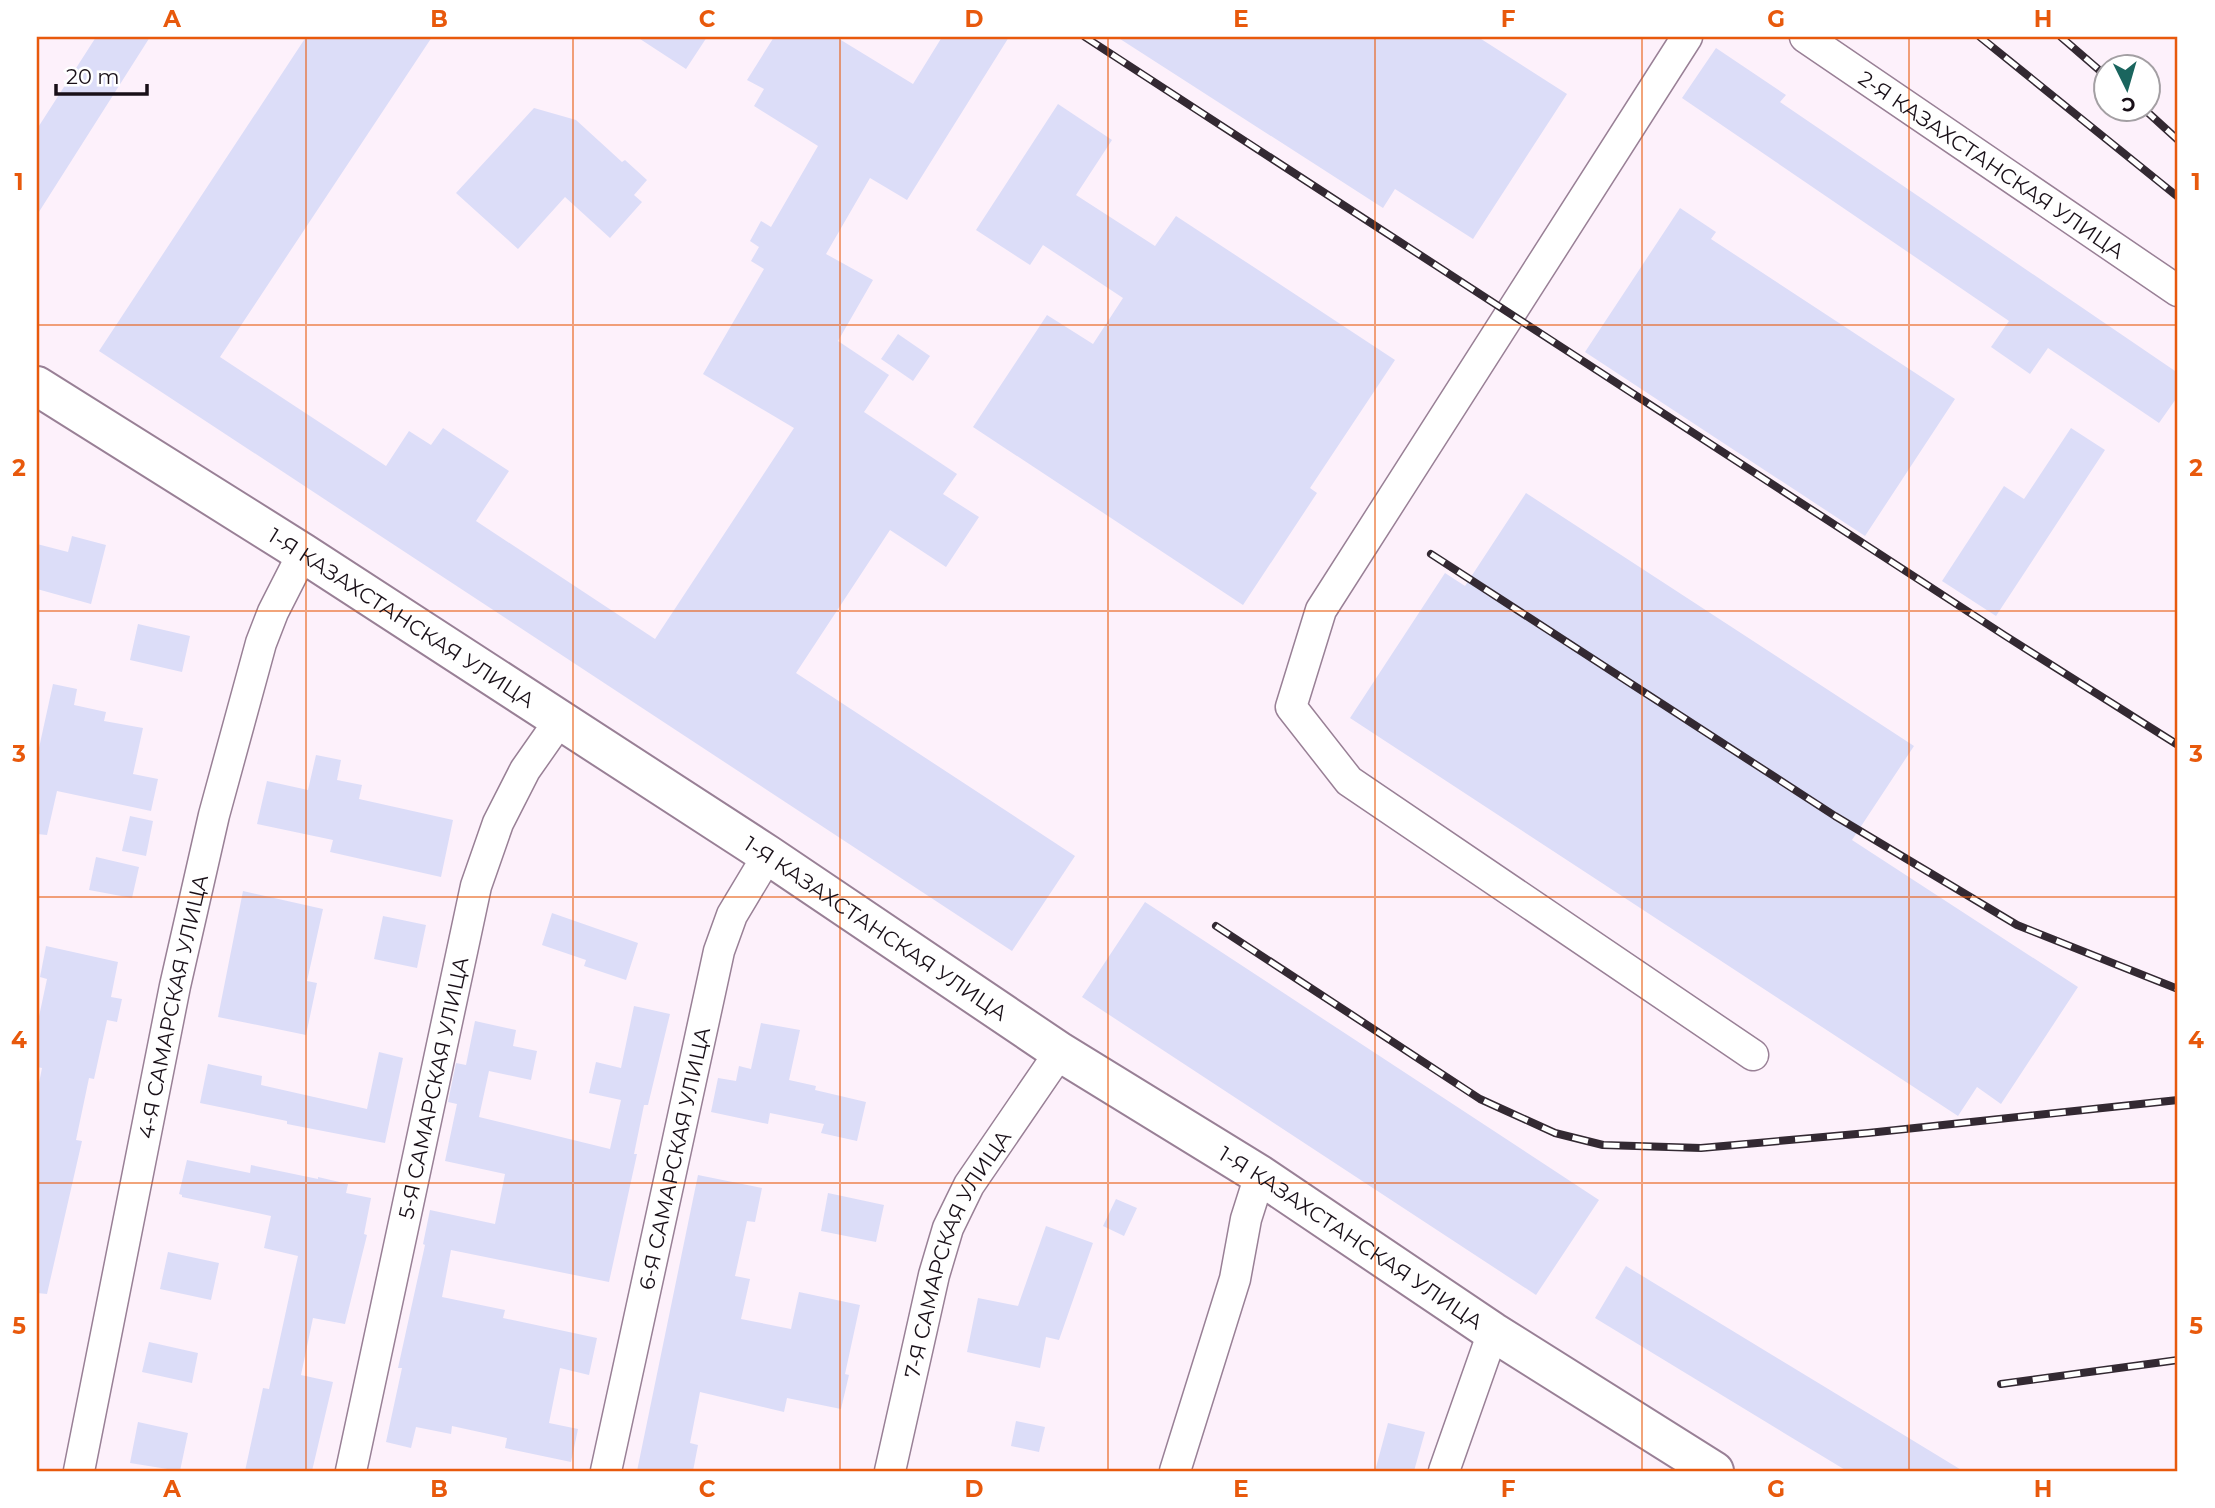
<svg xmlns="http://www.w3.org/2000/svg" width="2215" height="1508" font-family="Montserrat,sans-serif">
	<style>
		.building { fill: #dcddf8 }
		.lines { fill: none; stroke-linecap: round; stroke-linejoin: round }
		.street-casing { stroke: #998096; stroke-width: 33 }
		.secondary-casing { stroke: #998096; stroke-width: 42 }
		.street { stroke: #fff; stroke-width: 30 }
		.secondary { stroke: #fff; stroke-width: 38 }
		.rail-casing { stroke: #332932; stroke-width: 8 }
		.rail { stroke: #fff; stroke-width: 5; stroke-dasharray: 16; stroke-linecap: butt }
		.grid { fill: none; stroke: #e8590c; stroke-width: 2; stroke-opacity: 0.55 }
		.labels { text-anchor: middle; dominant-baseline: central; stroke-width: 5; stroke-linejoin: round; paint-order: stroke }
		.street-label { font-size: 21px; fill: #191018; stroke: #fff }
		.neatline { fill: none; stroke: #e8590c; stroke-width: 2.5 }
		.grid-label { font-size: 23px; text-anchor: middle; font-weight: bold; fill: #e8590c }
	</style>
	<rect width="100%" height="100%" fill="#fdf1fb"/>
	<path class="building" d="M 96,37 L 150,37 L 37,215 L 37,129 Z
		M 306,37 L 432,37 L 220,357 L 386,466 L 409,431 L 431,445 L 443,428 L 509,471 L 476,521 L 655,639 L 794,428 L 703,374 L 764,269 L 751,261 L 759,247 L 750,241 L 761,221 L 771,227 L 818,146 L 754,106 L 764,89 L 747,80 L 774,37 L 836,37 L 913,84 L 942,37 L 1009,37 L 907,200 L 870,178 L 826,254 L 873,280 L 838,341 L 889,375 L 864,412 L 957,474 L 943,494 L 979,517 L 946,567 L 890,530 L 796,673 L 1075,856 L 1012,951 L 99,351 Z
		M 637,37 L 707,37 L 686,69 Z
		M 1117,37 L 1478,37 L 1567,94 L 1473,239 L 1395,189 L 1383,208 Z
		M 1716,48 L 1786,95 L 1780,102 L 2178,373 L 2178,396 L 2159,423 L 2048,348 L 2030,374 L 1991,347 L 2009,321 L 1682,98 Z
		M 1058,104 L 1112,140 L 1076,195 L 1155,246 L 1176,216 L 1395,360 L 1310,488 L 1317,493 L 1243,605 L 973,427 L 1047,315 L 1093,344 L 1123,298 L 1043,245 L 1030,265 L 976,230 Z
		M 534,108 L 576,120 L 622,162 L 625,160 L 647,180 L 634,195 L 642,202 L 610,238 L 565,197 L 518,249 L 456,193 Z
		M 1680,208 L 1716,232 L 1711,239 L 1955,399 L 1865,536 L 1585,352 Z
		M 898,334 L 930,356 L 913,381 L 881,359 Z
		M 2071,428 L 2105,450 L 1996,616 L 1942,581 L 2004,486 L 2024,499 Z
		M 1526,493 L 1914,746 L 1852,840 L 2078,987 L 2001,1104 L 1977,1087 L 1958,1116 L 1350,718 L 1445,573 L 1465,586 Z
		M 72,536 L 106,545 L 91,604 L 37,589 L 37,544 L 68,552 Z
		M 138,624 L 190,636 L 182,672 L 130,660 Z
		M 53,684 L 77,689 L 74,705 L 106,712 L 104,721 L 143,728 L 133,774 L 158,779 L 151,811 L 57,791 L 47,835 L 37,834 L 37,757 Z
		M 316,755 L 341,760 L 337,780 L 362,785 L 359,799 L 453,820 L 441,877 L 330,852 L 333,840 L 257,824 L 267,781 L 308,790 Z
		M 130,816 L 153,821 L 146,856 L 122,851 Z
		M 96,857 L 139,867 L 132,898 L 89,890 Z
		M 243,891 L 323,909 L 307,981 L 317,983 L 306,1035 L 218,1017 Z
		M 1145,902 L 1599,1200 L 1536,1295 L 1082,997 Z
		M 552,913 L 638,943 L 626,980 L 584,966 L 586,960 L 542,945 Z
		M 383,916 L 426,925 L 417,968 L 374,959 Z
		M 46,946 L 118,962 L 111,997 L 122,999 L 117,1022 L 107,1020 L 94,1079 L 89,1078 L 76,1140 L 82,1141 L 47,1294 L 37,1293 L 37,1093 L 42,1068 L 37,1067 L 37,1026 L 47,979 L 40,977 Z
		M 634,1006 L 670,1014 L 648,1105 L 644,1105 L 634,1154 L 637,1154 L 609,1282 L 451,1250 L 442,1297 L 505,1310 L 503,1318 L 597,1338 L 589,1375 L 560,1368 L 549,1423 L 578,1429 L 571,1462 L 505,1448 L 507,1438 L 452,1426 L 451,1434 L 416,1427 L 411,1448 L 386,1442 L 402,1368 L 398,1368 L 425,1245 L 423,1244 L 430,1210 L 495,1224 L 505,1174 L 445,1161 L 457,1104 L 448,1102 L 456,1063 L 466,1065 L 475,1021 L 516,1030 L 513,1046 L 537,1051 L 531,1080 L 489,1071 L 479,1117 L 610,1149 L 621,1100 L 589,1093 L 596,1062 L 621,1068 Z
		M 761,1023 L 800,1030 L 789,1080 L 816,1086 L 815,1090 L 866,1102 L 857,1141 L 821,1133 L 824,1124 L 770,1113 L 768,1124 L 711,1112 L 718,1078 L 736,1081 L 739,1066 L 751,1069 Z
		M 379,1052 L 403,1058 L 385,1143 L 287,1124 L 287,1121 L 200,1103 L 208,1064 L 262,1076 L 261,1085 L 367,1109 Z
		M 187,1160 L 250,1173 L 251,1165 L 318,1179 L 318,1177 L 348,1184 L 346,1193 L 371,1198 L 364,1234 L 367,1235 L 345,1324 L 313,1318 L 301,1375 L 333,1382 L 312,1471 L 245,1471 L 263,1388 L 269,1389 L 298,1256 L 264,1248 L 271,1216 L 182,1197 L 182,1195 L 179,1194 Z
		M 698,1175 L 762,1188 L 755,1222 L 747,1221 L 735,1276 L 750,1279 L 741,1319 L 791,1329 L 799,1292 L 860,1305 L 845,1374 L 849,1375 L 841,1409 L 787,1398 L 784,1412 L 700,1392 L 690,1443 L 698,1445 L 693,1471 L 637,1471 Z
		M 828,1193 L 884,1205 L 876,1242 L 821,1231 Z
		M 1116,1199 L 1137,1208 L 1124,1236 L 1103,1226 Z
		M 1046,1226 L 1093,1243 L 1059,1340 L 1046,1337 L 1040,1368 L 967,1352 L 978,1298 L 1018,1306 Z
		M 168,1252 L 219,1263 L 211,1300 L 160,1289 Z
		M 1626,1266 L 1825,1387 L 1963,1471 L 1847,1471 L 1784,1433 L 1595,1318 Z
		M 149,1342 L 198,1353 L 192,1383 L 142,1372 Z
		M 1016,1421 L 1045,1427 L 1039,1452 L 1011,1446 Z
		M 138,1422 L 188,1433 L 180,1471 L 130,1463 Z
		M 1388,1423 L 1425,1432 L 1414,1471 L 1375,1471 Z"/>
	<g class="lines">
		<g class="street-casing">
			<g id="street">
				<path d="M 1687,37 L 1321,610 L 1291,707 L 1349,781 L 1753,1055"/>
				<path id="s1" d="M 1805,37 L 2178,291"/>
				<path id="s2" d="M 79,1471 L 175,986 L 214,815 L 261,643 L 273,612 L 303,553"/>
				<path id="s3" d="M 351,1471 L 476,886 L 498,823 L 525,770 L 560,720"/>
				<path id="s4" d="M 606,1471 L 719,951 L 732,915 L 768,855"/>
				<path id="s5" d="M 890,1471 L 934,1275 L 948,1228 L 969,1185 L 1060,1052"/>
				<path d="M 1175,1471 L 1235,1279 L 1246,1219 L 1260,1175"/>
				<path d="M 1444,1471 L 1493,1332"/>
			</g>
		</g>
		<g class="secondary-casing">
			<g id="secondary">
				<path id="s6" d="M 37,386 L 303,553 L 768,855 L 1060,1052 L 1260,1175 L 1493,1332 L 1714,1471"/>
			</g>
		</g>
		<use href="#street" class="street"/>
		<use href="#secondary" class="secondary"/>
		<g class="rail-casing">
			<path id="rail" d="M 1085,37 L 2004,635 L 2178,745
				M 1980,37 L 2178,197
				M 2061,37 L 2106,76
				M 2143,108 L 2178,140
				M 1431,554 L 1835,816 L 2017,925 L 2178,989
				M 1216,926 L 1480,1099 L 1555,1133 L 1603,1145 L 1701,1148 L 1868,1133 L 2178,1100
				M 2001,1384 L 2178,1360"/>
		</g>
		<use href="#rail" class="rail"/>
	</g>
	<path class="grid" d="M 306,37 L 306,1471M 573,37 L 573,1471M 840,37 L 840,1471M 1108,37 L 1108,1471M 1375,37 L 1375,1471M 1642,37 L 1642,1471M 1909,37 L 1909,1471M 37,325 L 2178,325M 37,611 L 2178,611M 37,897 L 2178,897M 37,1183 L 2178,1183"/>
	<g class="labels">
		<g class="street-label">
			<text stroke="none"><textPath href="#s1" startOffset="226">2-Я КАЗАХСТАНСКАЯ УЛИЦА</textPath></text>
			<text stroke="none"><textPath href="#s6" startOffset="432">1-Я КАЗАХСТАНСКАЯ УЛИЦА</textPath></text>
			<text stroke="none"><textPath href="#s6" startOffset="999">1-Я КАЗАХСТАНСКАЯ УЛИЦА</textPath></text>
			<text stroke="none"><textPath href="#s2" startOffset="474">4-Я САМАРСКАЯ УЛИЦА</textPath></text>
			<text stroke="none"><textPath href="#s3" startOffset="392">5-Я САМАРСКАЯ УЛИЦА</textPath></text>
			<text stroke="none"><textPath href="#s4" startOffset="320">6-Я САМАРСКАЯ УЛИЦА</textPath></text>
			<text stroke="none"><textPath href="#s6" startOffset="1566">1-Я КАЗАХСТАНСКАЯ УЛИЦА</textPath></text>
			<text stroke="none"><textPath href="#s5" startOffset="229">7-Я САМАРСКАЯ УЛИЦА</textPath></text>
		</g>
	</g>
	<rect width="2215" height="1508" fill="none" stroke="#ffffff" stroke-width="77"/>
	<g transform="translate(2127 88) rotate(175)"><circle r="33" fill="#ffffff" stroke="#a39fa3" stroke-width="2"/>
	<path d="M0-5L12 26L0 18L-12 26Z" fill="#1a655e"/>
	<text y="-10" font-size="19" font-weight="bold" text-anchor="middle" fill="#191018">С</text>
	</g>
	<path d="M56 84v10h91v-10" fill="none" stroke="#191018" stroke-width="3.5"/>
	<text x="66" y="84" font-size="21" fill="#191018" stroke="#ffffff" stroke-width="5" paint-order="stroke">20 m</text>
	<rect x="38" y="38" width="2138" height="1432" class="neatline"/>
	<g class="grid-label">
		<text x="172" y="27">A</text>
		<text x="439" y="27">B</text>
		<text x="707" y="27">C</text>
		<text x="974" y="27">D</text>
		<text x="1241" y="27">E</text>
		<text x="1508" y="27">F</text>
		<text x="1776" y="27">G</text>
		<text x="2043" y="27">H</text>
		<text x="19" y="190">1</text>
		<text x="2196" y="190">1</text>
		<text x="19" y="476">2</text>
		<text x="2196" y="476">2</text>
		<text x="19" y="762">3</text>
		<text x="2196" y="762">3</text>
		<text x="19" y="1048">4</text>
		<text x="2196" y="1048">4</text>
		<text x="19" y="1334">5</text>
		<text x="2196" y="1334">5</text>
		<text x="172" y="1497">A</text>
		<text x="439" y="1497">B</text>
		<text x="707" y="1497">C</text>
		<text x="974" y="1497">D</text>
		<text x="1241" y="1497">E</text>
		<text x="1508" y="1497">F</text>
		<text x="1776" y="1497">G</text>
		<text x="2043" y="1497">H</text>
	</g>
</svg>
